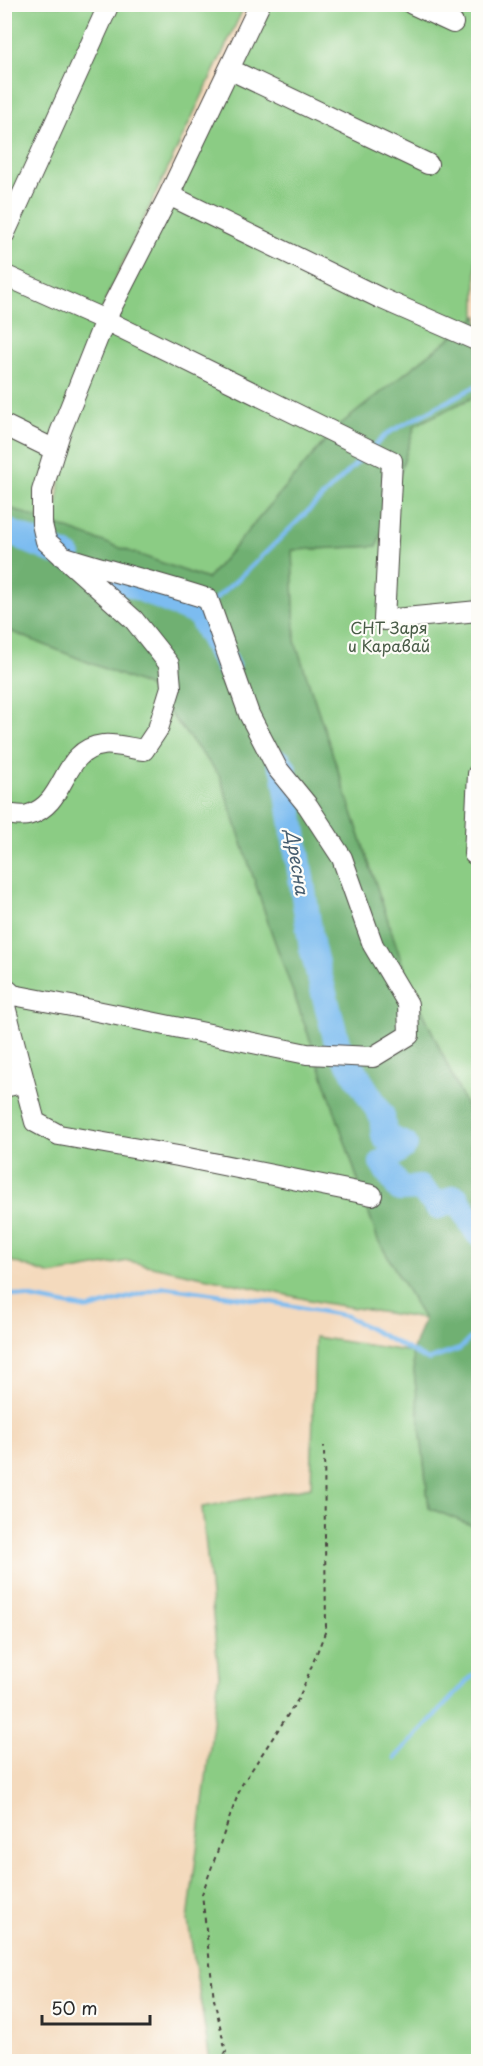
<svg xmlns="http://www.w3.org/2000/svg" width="483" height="2066" font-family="'Playpen Sans',sans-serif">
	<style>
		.green { fill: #8bcc84; stroke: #5b7c58; stroke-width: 1.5 }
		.forest { fill: #70b072; stroke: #4e6e4e; stroke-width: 1.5 }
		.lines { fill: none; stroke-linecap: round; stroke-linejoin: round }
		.stream { stroke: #7bbcf0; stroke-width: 4.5 }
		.river { stroke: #7bbcf0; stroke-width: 26 }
		.minor-casing { stroke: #494541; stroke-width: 22 }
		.path { stroke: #494541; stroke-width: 2; stroke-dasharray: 4.5 4.5; stroke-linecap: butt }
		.minor { stroke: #fff; stroke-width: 20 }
		.labels { text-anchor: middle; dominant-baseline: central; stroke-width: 4.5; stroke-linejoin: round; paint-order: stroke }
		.park-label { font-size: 16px; fill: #485b46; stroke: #fdfcf7 }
		.water-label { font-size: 18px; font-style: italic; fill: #475e70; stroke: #fdfcf7 }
	</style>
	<rect width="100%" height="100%" fill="#fdfcf7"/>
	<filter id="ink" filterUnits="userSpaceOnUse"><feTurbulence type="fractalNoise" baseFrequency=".0167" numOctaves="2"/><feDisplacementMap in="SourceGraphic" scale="12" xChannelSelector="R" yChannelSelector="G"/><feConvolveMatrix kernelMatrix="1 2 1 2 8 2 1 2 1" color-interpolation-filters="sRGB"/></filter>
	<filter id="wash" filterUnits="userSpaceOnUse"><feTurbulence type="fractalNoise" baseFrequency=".008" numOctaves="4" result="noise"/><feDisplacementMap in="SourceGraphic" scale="24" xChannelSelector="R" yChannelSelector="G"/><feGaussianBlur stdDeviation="1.35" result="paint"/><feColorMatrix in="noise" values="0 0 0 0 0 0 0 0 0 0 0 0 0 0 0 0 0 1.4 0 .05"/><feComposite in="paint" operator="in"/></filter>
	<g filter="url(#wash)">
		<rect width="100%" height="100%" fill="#f4dabd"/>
		<path class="green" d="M 4,5 L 245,5 L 106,299 L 38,519 L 5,506 Z
			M 265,5 L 475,5 L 476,317 L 336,428 L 207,579 L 55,526 L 66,431 L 106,332 Z
			M 478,395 L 478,1132 L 406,975 L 295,641 L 292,550 L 377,546 L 415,425 Z
			M 5,629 L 148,686 L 220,776 L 270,928 L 321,1070 L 378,1240 L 424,1319 L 324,1303 L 128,1261 L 51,1275 L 5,1259 Z
			M 315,1337 L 412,1352 L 429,1508 L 478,1528 L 478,2061 L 210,2061 L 188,1921 L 219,1675 L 202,1507 L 311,1487 Z"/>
		<path class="forest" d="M 478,316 L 478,395 L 415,425 L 377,546 L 292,550 L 295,641 L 406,975 L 478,1132 L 478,1528 L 429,1508 L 412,1352 L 424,1319 L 378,1240 L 321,1070 L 270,928 L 220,776 L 148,686 L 5,629 L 4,506 L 207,579 L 336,428 Z"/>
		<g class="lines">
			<path class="stream" d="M 375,445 L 388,433 L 478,385
				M 213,601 L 247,571 L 367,453
				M 4,1293 L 89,1309 L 165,1287 L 266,1301 L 346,1316 L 428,1360 L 460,1349 L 478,1330
				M 395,1758 L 478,1670"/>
			<path class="river" d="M 4,530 L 68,557
				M 112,576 L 199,614 L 227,665
				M 280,763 L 284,769 L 312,948 L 338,1046 L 382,1116 L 384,1136 L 405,1145 L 382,1163 L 400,1189 L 420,1188 L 438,1206 L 456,1198 L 478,1233"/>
		</g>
	</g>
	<g filter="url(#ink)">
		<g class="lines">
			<g class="minor-casing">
				<path id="minor" d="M 412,4 L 453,23
					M 229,69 L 428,164
					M 169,195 L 380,298 L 478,341
					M 4,235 L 109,4
					M 4,275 L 105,320 L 392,461 L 384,620 L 478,611
					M 4,425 L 55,450
					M 4,814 C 11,814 21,817 28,815 C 68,804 60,750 103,745 C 113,743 133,749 144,750 L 158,729 L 171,687 L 169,664 L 134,620 L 46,541 L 42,524 L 42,491 L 60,433 L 105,320 L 169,195 L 260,4
					M 474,854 L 478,774
					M 4,987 L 13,995 L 87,1009 L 307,1054 L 373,1057 L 409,1035 L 408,1004 L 373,945 L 342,858 L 308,806 L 277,768 L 249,714 L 208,599 C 160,583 111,572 62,556
					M 4,1002 L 21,1069 L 13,1085 L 4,1087
					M 21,1069 L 35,1122 L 59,1135 L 178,1156 L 372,1195"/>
			</g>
			<path class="path" d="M 219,2062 L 226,2052 L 214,1999 L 202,1894 L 241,1786 L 299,1698 L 326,1630 L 324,1446"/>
			<use href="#minor" class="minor"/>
		</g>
	</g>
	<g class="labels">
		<g class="park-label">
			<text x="389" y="627">СНТ Заря<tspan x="389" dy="18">и Каравай</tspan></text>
		</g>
		<g class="water-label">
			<text transform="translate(298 862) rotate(81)">Дресна</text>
		</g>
	</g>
	<rect width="483" height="2066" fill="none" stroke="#fdfcf7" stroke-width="24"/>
	<path d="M42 2015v9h108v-9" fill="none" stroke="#2b2b2b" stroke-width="3"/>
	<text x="51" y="2015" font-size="18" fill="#2b2b2b" stroke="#fdfcf7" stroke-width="4.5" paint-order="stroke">50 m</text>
</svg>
